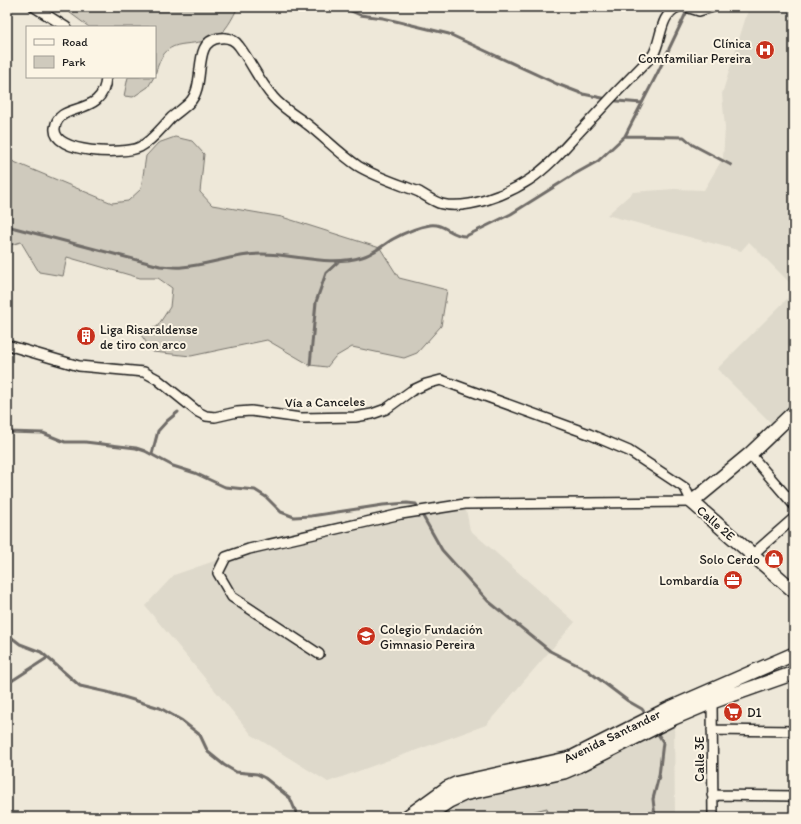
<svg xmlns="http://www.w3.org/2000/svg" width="801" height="824" font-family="Itim,sans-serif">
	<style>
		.built { fill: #ded9cb }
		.green { fill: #cfcabd; stroke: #76736c }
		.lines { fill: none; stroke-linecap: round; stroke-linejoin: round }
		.stream { stroke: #6f6c67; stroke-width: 3 }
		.street-casing { stroke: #1c1c1c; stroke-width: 12 }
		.secondary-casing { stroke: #1c1c1c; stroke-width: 16 }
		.street { stroke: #fcf5e5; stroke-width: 9 }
		.secondary { stroke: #fcf5e5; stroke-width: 13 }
		.labels { text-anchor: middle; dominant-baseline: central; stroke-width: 4; stroke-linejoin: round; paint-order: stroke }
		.poi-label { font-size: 13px; fill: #1c1c1c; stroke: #fcf5e5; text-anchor: end }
		.street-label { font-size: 13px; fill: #1c1c1c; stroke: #fcf5e5 }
	</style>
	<rect width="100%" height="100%" fill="#eee8d9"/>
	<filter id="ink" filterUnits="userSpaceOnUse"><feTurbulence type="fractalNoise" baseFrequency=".025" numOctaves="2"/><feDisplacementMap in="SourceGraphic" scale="8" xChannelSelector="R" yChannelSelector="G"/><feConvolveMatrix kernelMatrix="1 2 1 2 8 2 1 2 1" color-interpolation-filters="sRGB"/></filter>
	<g filter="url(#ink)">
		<path class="built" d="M 749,7 L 794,7 L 794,287 L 749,242 L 741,251 L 607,215 L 633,192 L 674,189 L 704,190 L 723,158 L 725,128 L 722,94 Z
			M 794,292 L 794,413 L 777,429 L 717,369 Z
			M 465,504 L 470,530 L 575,622 L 486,725 L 328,782 L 252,735 L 145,606 L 174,575 L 226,557 Z
			M 674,718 L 675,817 L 425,817 L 449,801 Z"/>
		<path class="green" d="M 62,7 L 238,7 C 233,17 225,34 214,38 C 184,50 166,33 155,75 L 155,27 L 89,27 Z
			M 128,77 L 154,77 L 148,87 L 133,97 L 124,96 Z
			M 175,137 L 192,141 L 204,154 L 200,192 L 212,205 L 282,217 L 380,248 L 399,278 L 447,290 L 441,326 L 417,353 L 404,358 L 352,347 L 335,357 L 327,367 L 310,365 L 267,340 L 191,356 L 153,352 L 139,332 L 157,327 L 170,307 L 172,288 L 158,278 L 140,278 L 67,257 L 63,276 L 39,272 L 21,242 L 7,246 L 7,159 L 112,203 L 128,201 L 141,189 L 146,156 L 158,143 Z
			M 547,808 L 549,817 L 511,817 Z"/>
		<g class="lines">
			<path class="stream" d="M 342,7 L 360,15 L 383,18 L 449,34 L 557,84 L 583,94 L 617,101 L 642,103
				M 625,136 L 684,137 L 693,145 L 731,165
				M 7,226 L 160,266 C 167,266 175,268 182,267 C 209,265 234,254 262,254 C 296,254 328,267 362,257 C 373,254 383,245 393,239 C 404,233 418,227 430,225 C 445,223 452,237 466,236 L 511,214 L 573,175 L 598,161 L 625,136 L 658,72 L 688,9
				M 310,365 L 316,302 L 326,273 L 338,262
				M 7,432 L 43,433 L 65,442 L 85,442 L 136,448 L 145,451 L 173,466 L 195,473 L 225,487 L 255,490 L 266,497 L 281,512 L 294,517 L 311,516 L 383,505 L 407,503 L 416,504 L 442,550 L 488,601 L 550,651 L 587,670 L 628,701 L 642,709 L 647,716
				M 152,454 L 158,431 L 167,421 L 178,412
				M 7,634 L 20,644 L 41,652 L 80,686 L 107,692 L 160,708 L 181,720 L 200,735 L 208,752 L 224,765 L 236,772 L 257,774 L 265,778 L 290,798 L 298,817
				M 7,684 L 47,658
				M 655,817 L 653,799 L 659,776 L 663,742 L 656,731"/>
			<g class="street-casing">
				<path id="street" d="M 34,7 L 66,27
					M 686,7 L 699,11 L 713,7
					M 106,77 C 104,119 58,100 55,128 C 52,154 125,155 140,147 C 153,140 162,127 172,117 C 178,112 184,108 189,103 C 208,85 190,41 220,38 C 228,37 234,39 239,46 C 251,62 259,81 273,97 C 282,108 296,116 307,124 C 324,137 340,154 358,166 C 376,177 399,184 419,192 C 426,196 434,202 442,204 C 468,210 508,194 529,180 C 550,166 566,146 583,128 C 606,103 629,79 653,55 C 662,40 659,15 678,7
					M 7,345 L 79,366 L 144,372 L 157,379 L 198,412 L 206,416 L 215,417 L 237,412 L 251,411 L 301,418 L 355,417 L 372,414 L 386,409 L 411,391 L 426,384 L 441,380 L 589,434 L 629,451 L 685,488 L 692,502 L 465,504 L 401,514 L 249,549 L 226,557 L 218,573 L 232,597 L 319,654
					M 750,454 L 794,505
					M 752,555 L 794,518
					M 712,702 L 713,817
					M 712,730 L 794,731
					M 712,795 L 794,796"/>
			</g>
			<g class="secondary-casing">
				<path id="secondary" d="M 794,412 L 750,454 L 692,502 L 794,591
					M 407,817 L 447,788 L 458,783 L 571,758 L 668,709 L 794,654
					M 425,817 L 449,801 L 464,794 L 564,772 L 578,766 L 674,718 L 712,702 L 794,673"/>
			</g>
			<use href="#street" class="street"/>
			<use href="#secondary" class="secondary"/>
		</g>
	</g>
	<defs>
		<g id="hospital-disc" transform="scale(1)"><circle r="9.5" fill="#c8321e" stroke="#fcf5e5"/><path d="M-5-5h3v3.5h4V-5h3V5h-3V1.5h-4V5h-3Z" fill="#fff"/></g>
		<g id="building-disc" transform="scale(1)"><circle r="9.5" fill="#c8321e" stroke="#fcf5e5"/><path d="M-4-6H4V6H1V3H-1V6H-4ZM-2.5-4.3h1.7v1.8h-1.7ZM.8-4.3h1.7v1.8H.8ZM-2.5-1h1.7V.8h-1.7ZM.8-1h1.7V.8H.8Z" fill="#fff"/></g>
		<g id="shop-disc" transform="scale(1)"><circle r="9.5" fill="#c8321e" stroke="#fcf5e5"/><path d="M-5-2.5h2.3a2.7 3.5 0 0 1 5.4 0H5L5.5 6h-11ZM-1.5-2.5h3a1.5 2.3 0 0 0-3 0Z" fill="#fff"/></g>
		<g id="office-disc" transform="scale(1)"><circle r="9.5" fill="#c8321e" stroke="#fcf5e5"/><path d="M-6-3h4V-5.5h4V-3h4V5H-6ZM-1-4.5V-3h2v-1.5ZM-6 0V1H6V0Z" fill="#fff"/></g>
		<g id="school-disc" transform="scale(1)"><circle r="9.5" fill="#c8321e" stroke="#fcf5e5"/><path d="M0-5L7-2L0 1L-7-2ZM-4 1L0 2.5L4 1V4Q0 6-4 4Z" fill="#fff"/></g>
		<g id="supermarket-disc" transform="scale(1)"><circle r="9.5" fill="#c8321e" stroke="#fcf5e5"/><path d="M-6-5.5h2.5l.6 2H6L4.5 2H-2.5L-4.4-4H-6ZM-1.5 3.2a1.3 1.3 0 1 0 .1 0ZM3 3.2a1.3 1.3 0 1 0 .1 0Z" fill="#fff"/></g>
	</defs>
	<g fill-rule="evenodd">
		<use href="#hospital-disc" x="765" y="50"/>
		<use href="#building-disc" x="86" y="336"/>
		<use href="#shop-disc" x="774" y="559"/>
		<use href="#office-disc" x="733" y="580"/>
		<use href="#school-disc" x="366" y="636"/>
		<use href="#supermarket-disc" x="733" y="712"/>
	</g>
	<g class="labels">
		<g class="poi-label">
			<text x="751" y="43">Clínica<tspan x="751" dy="15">Comfamiliar Pereira</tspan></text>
			<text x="100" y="329" text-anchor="start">Liga Risaraldense<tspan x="100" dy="15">de tiro con arco</tspan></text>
			<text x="760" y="559">Solo Cerdo</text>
			<text x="719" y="580">Lombardía</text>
			<text x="380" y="629" text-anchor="start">Colegio Fundación<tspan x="380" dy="15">Gimnasio Pereira</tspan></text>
			<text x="747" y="712" text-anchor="start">D1</text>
		</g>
		<g class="street-label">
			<text transform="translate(325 402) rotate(-1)">Vía a Canceles</text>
			<text transform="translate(716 523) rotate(41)">Calle 2E</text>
			<text transform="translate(612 736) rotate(-26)">Avenida Santander</text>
			<text transform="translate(699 759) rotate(-90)">Calle 3E</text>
		</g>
	</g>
	<rect width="801" height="824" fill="none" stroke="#fcf5e5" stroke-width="24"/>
	<rect x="12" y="12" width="777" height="800" fill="none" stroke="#1c1c1c" stroke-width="1.5" filter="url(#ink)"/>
	<rect x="26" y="26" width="130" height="52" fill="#fcf5e5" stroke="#a29e95"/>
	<rect x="34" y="39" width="20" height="6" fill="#fcf5e5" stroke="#a29e95"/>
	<text x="62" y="46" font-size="12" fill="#1c1c1c">Road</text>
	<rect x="34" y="56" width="20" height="12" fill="#cfcabd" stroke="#a29e95"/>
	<text x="62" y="66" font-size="12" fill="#1c1c1c">Park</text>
</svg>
